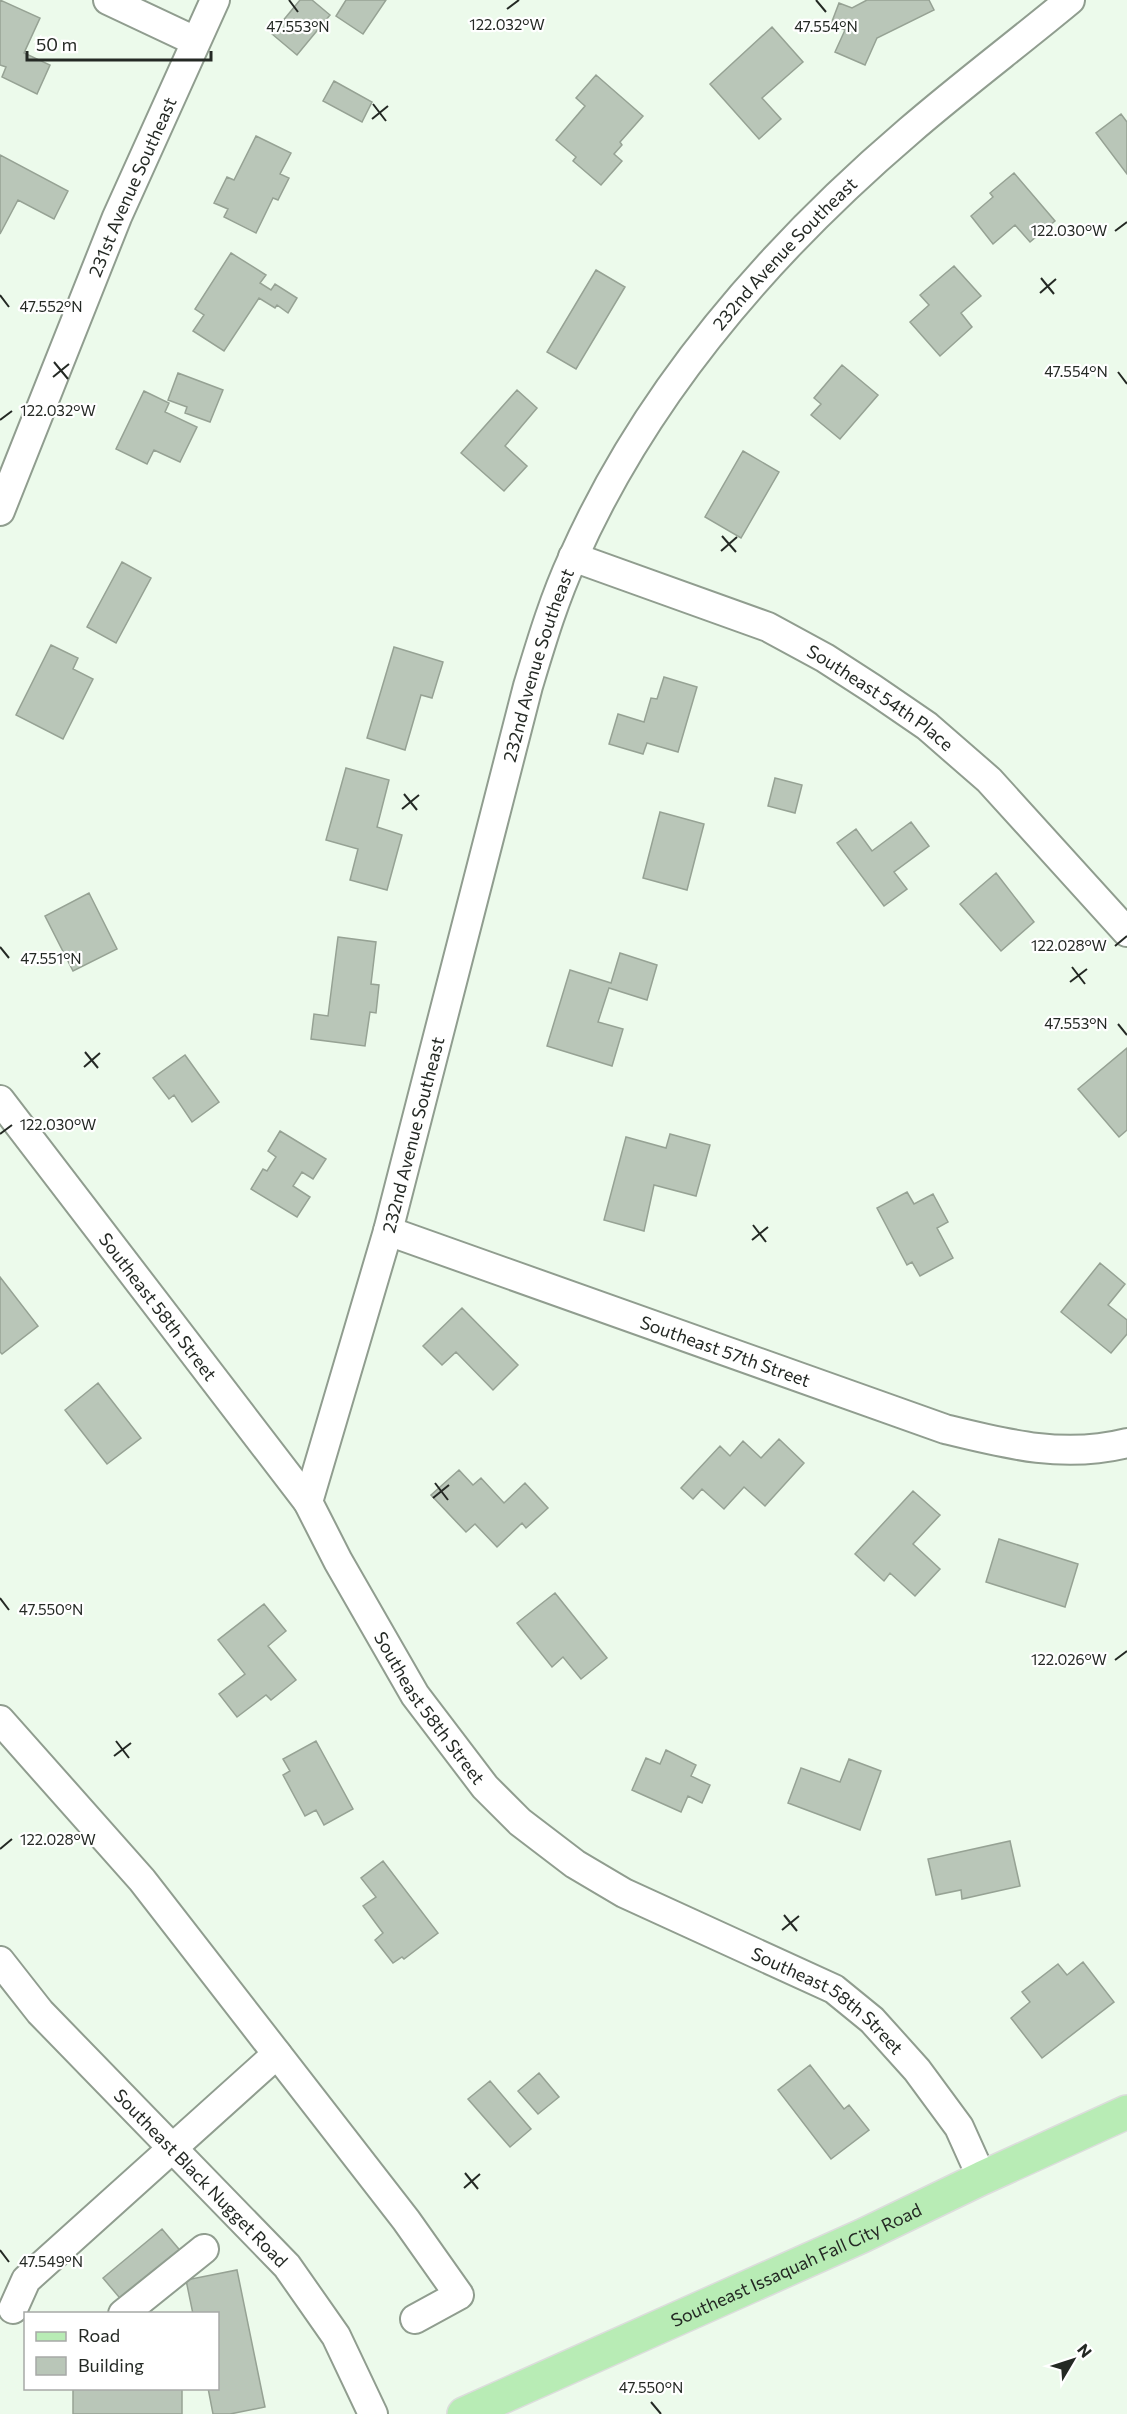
<svg xmlns="http://www.w3.org/2000/svg" width="1127" height="2414" font-family="Commissioner,sans-serif">
	<style>
		.building { fill: #b9c6b8; stroke: #96a294; stroke-width: 1.5 }
		.lines { fill: none; stroke-linecap: round; stroke-linejoin: round }
		.minor-casing { stroke: #909d8f; stroke-width: 32 }
		.major-casing { stroke: #dcdddc; stroke-width: 36 }
		.minor { stroke: #fff; stroke-width: 28 }
		.major { stroke: #b8ecb5; stroke-width: 33 }
		.ticks { fill: none; stroke: #242924; stroke-width: 2 }
		.labels { text-anchor: middle; dominant-baseline: central; stroke-width: 4.5; stroke-linejoin: round; paint-order: stroke }
		.street-label { font-size: 18px; fill: #242924; stroke: #fff }
		.ticks-label { font-size: 15px; text-anchor: middle; fill: #242924; stroke: #fff; stroke-width: 4.5; stroke-linejoin: round; paint-order: stroke }
	</style>
	<rect width="100%" height="100%" fill="#ecfaeb"/>
	<path class="building" d="M 0,0 L 40,18 L 24,53 L 50,65 L 37,94 L 2,77 L 6,67 L 0,65 Z
		M 300,0 L 312,0 L 330,15 L 297,55 L 272,34 Z
		M 346,0 L 386,0 L 363,34 L 336,16 Z
		M 867,0 L 929,0 L 934,10 L 877,38 L 865,65 L 835,52 L 845,30 L 831,24 L 839,3 L 852,8 Z
		M 772,27 L 803,62 L 762,98 L 781,119 L 759,139 L 710,84 Z
		M 596,75 L 643,116 L 620,142 L 622,145 L 614,154 L 622,161 L 601,185 L 573,161 L 576,157 L 556,140 L 585,106 L 576,98 Z
		M 334,81 L 372,102 L 362,122 L 323,101 Z
		M 1121,114 L 1127,122 L 1127,174 L 1096,133 Z
		M 256,136 L 291,153 L 280,174 L 289,178 L 278,200 L 273,198 L 256,233 L 224,217 L 228,209 L 214,203 L 227,177 L 234,180 Z
		M 0,155 L 68,191 L 54,219 L 18,200 L 0,234 Z
		M 1014,173 L 1055,221 L 1030,242 L 1015,225 L 993,244 L 971,216 L 993,197 L 990,193 Z
		M 231,253 L 266,275 L 260,283 L 271,290 L 275,284 L 297,298 L 288,313 L 277,305 L 275,308 L 259,298 L 224,351 L 193,331 L 204,315 L 195,309 Z
		M 954,266 L 981,296 L 961,313 L 972,327 L 940,356 L 910,322 L 929,305 L 920,295 Z
		M 596,270 L 625,287 L 576,369 L 547,352 Z
		M 842,365 L 878,395 L 840,439 L 811,415 L 821,404 L 814,398 Z
		M 178,373 L 223,390 L 210,422 L 185,413 L 187,407 L 168,400 Z
		M 517,390 L 537,408 L 505,446 L 527,466 L 504,491 L 461,453 Z
		M 144,391 L 169,403 L 165,412 L 197,427 L 180,462 L 154,450 L 147,464 L 116,449 Z
		M 743,451 L 779,472 L 741,538 L 705,517 Z
		M 122,562 L 151,578 L 116,643 L 87,627 Z
		M 51,645 L 78,658 L 73,669 L 93,679 L 63,739 L 16,715 Z
		M 394,647 L 443,662 L 432,698 L 421,695 L 405,750 L 367,738 Z
		M 664,677 L 697,687 L 678,752 L 647,743 L 643,754 L 609,744 L 618,714 L 644,722 L 651,698 L 657,699 Z
		M 346,768 L 389,780 L 377,827 L 402,835 L 387,890 L 350,880 L 358,849 L 326,840 Z
		M 775,778 L 802,785 L 795,813 L 768,806 Z
		M 660,812 L 704,824 L 687,890 L 643,878 Z
		M 911,822 L 929,846 L 894,872 L 907,889 L 884,906 L 837,843 L 856,829 L 872,851 Z
		M 996,873 L 1034,922 L 1001,951 L 960,904 Z
		M 89,893 L 117,949 L 73,971 L 45,916 Z
		M 338,937 L 376,942 L 371,984 L 379,985 L 376,1013 L 370,1012 L 365,1046 L 311,1039 L 314,1014 L 328,1016 Z
		M 620,953 L 657,965 L 647,1000 L 609,988 L 598,1022 L 623,1029 L 612,1066 L 547,1046 L 570,970 L 611,983 Z
		M 1127,1048 L 1127,1130 L 1119,1137 L 1078,1089 Z
		M 185,1055 L 219,1102 L 192,1122 L 174,1095 L 169,1099 L 153,1078 Z
		M 280,1131 L 326,1159 L 313,1179 L 302,1172 L 293,1186 L 310,1197 L 297,1217 L 251,1189 L 263,1169 L 267,1171 L 276,1157 L 268,1151 Z
		M 670,1134 L 710,1145 L 696,1196 L 654,1185 L 644,1231 L 604,1220 L 626,1137 L 666,1148 Z
		M 907,1192 L 914,1204 L 933,1194 L 948,1222 L 937,1228 L 953,1258 L 920,1276 L 912,1262 L 907,1265 L 877,1208 Z
		M 1100,1263 L 1125,1284 L 1108,1305 L 1127,1320 L 1127,1334 L 1111,1353 L 1061,1312 Z
		M 0,1277 L 38,1326 L 2,1354 L 0,1352 Z
		M 462,1308 L 518,1365 L 493,1390 L 456,1352 L 442,1365 L 423,1346 Z
		M 98,1383 L 141,1438 L 107,1464 L 65,1410 Z
		M 779,1439 L 804,1463 L 765,1506 L 744,1487 L 724,1509 L 702,1489 L 693,1499 L 681,1488 L 720,1446 L 730,1456 L 743,1441 L 761,1458 Z
		M 459,1470 L 473,1485 L 481,1478 L 504,1503 L 525,1483 L 548,1508 L 526,1528 L 522,1523 L 497,1547 L 475,1524 L 466,1532 L 431,1495 Z
		M 913,1491 L 940,1515 L 913,1544 L 940,1569 L 915,1596 L 890,1573 L 884,1581 L 855,1554 Z
		M 999,1539 L 1078,1564 L 1065,1607 L 986,1582 Z
		M 555,1593 L 607,1658 L 581,1679 L 563,1657 L 552,1667 L 517,1623 Z
		M 264,1604 L 286,1631 L 268,1646 L 296,1680 L 271,1700 L 266,1695 L 237,1717 L 219,1694 L 245,1674 L 218,1640 Z
		M 316,1741 L 353,1809 L 324,1825 L 316,1810 L 305,1816 L 283,1775 L 290,1771 L 283,1759 Z
		M 666,1750 L 696,1765 L 691,1776 L 710,1785 L 702,1803 L 688,1796 L 681,1812 L 632,1790 L 646,1758 L 660,1764 Z
		M 849,1759 L 881,1771 L 860,1830 L 788,1803 L 801,1768 L 840,1782 Z
		M 1010,1841 L 1020,1886 L 962,1899 L 961,1890 L 936,1895 L 928,1859 Z
		M 383,1861 L 438,1933 L 404,1959 L 402,1957 L 393,1963 L 375,1940 L 383,1933 L 363,1906 L 376,1897 L 361,1878 Z
		M 1083,1962 L 1114,2002 L 1042,2058 L 1011,2018 L 1030,2002 L 1022,1992 L 1058,1964 L 1067,1975 Z
		M 810,2065 L 844,2109 L 849,2105 L 869,2130 L 831,2159 L 778,2090 Z
		M 539,2073 L 559,2097 L 538,2114 L 518,2091 Z
		M 490,2081 L 531,2129 L 510,2147 L 468,2099 Z
		M 162,2229 L 183,2254 L 124,2303 L 103,2278 Z
		M 237,2270 L 265,2407 L 230,2414 L 213,2414 L 208,2388 L 218,2388 L 218,2314 L 193,2314 L 186,2280 Z
		M 73,2388 L 182,2388 L 182,2414 L 73,2414 Z"/>
	<g class="lines">
		<g class="minor-casing">
			<g id="minor">
				<path d="M 108,0 L 195,41"/>
				<path id="s1" d="M 0,511 L 117,217 L 215,0"/>
				<path id="s2" d="M 573,557 L 768,627 L 825,658 L 873,689 L 927,726 L 989,780 L 1127,932"/>
				<path id="s3" d="M 0,1100 L 308,1502 L 338,1561 L 415,1695 L 485,1787 L 520,1822 L 575,1864 L 624,1893 L 834,1989 L 872,2020 L 917,2070 L 959,2127 L 982,2178"/>
				<path id="s4" d="M 388,1231 L 945,1429 C 1006,1444 1064,1459 1127,1443"/>
				<path id="s5" d="M 308,1502 L 388,1231 L 528,686 C 541,643 554,599 573,558 C 647,391 771,249 909,131 C 961,86 1017,44 1070,0"/>
				<path d="M 0,1720 L 142,1880 L 406,2220 L 459,2295 L 415,2319"/>
				<path id="s6" d="M 0,1961 L 40,2012 L 287,2266 L 336,2336 L 373,2414"/>
				<path d="M 13,2309 L 26,2280 L 277,2054"/>
				<path d="M 123,2314 L 204,2249"/>
			</g>
		</g>
		<g class="major-casing">
			<g id="major">
				<path id="s7" d="M 464,2414 L 862,2236 L 982,2178 L 1127,2112"/>
			</g>
		</g>
		<use href="#minor" class="minor"/>
		<use href="#major" class="major"/>
	</g>
	<path class="ticks" d="M 289,0 L 298,12M 816,0 L 826,12M 507,9 L 519,0M 373,104 L 386,121M 372,119 L 388,106M 1115,231 L 1127,222M 1041,278 L 1054,294M 1040,293 L 1056,279M 0,295 L 9,307M 54,362 L 68,379M 1118,372 L 1127,384M 53,377 L 69,364M 0,420 L 12,411M 722,536 L 736,552M 721,551 L 737,537M 404,794 L 417,810M 402,809 L 419,795M 1115,946 L 1127,936M 0,947 L 9,958M 1072,967 L 1085,984M 1070,982 L 1087,969M 1118,1024 L 1127,1035M 85,1052 L 98,1068M 84,1067 L 100,1053M 0,1134 L 12,1125M 753,1225 L 766,1242M 752,1240 L 768,1227M 435,1483 L 448,1500M 433,1498 L 449,1485M 0,1598 L 9,1610M 1115,1660 L 1127,1651M 116,1741 L 129,1758M 114,1756 L 131,1743M 0,1849 L 12,1839M 784,1915 L 797,1931M 782,1930 L 799,1916M 465,2173 L 478,2189M 464,2188 L 480,2174M 0,2250 L 9,2262M 651,2402 L 661,2414"/>
	<g class="labels">
		<g class="street-label">
			<text stroke="none"><textPath href="#s1" startOffset="350">231st Avenue Southeast</textPath></text>
			<text stroke="none"><textPath href="#s5" startOffset="1354">232nd Avenue Southeast</textPath></text>
			<text stroke="none"><textPath href="#s5" startOffset="868">232nd Avenue Southeast</textPath></text>
			<text stroke="none"><textPath href="#s2" startOffset="340">Southeast 54th Place</textPath></text>
			<text stroke="none"><textPath href="#s5" startOffset="382">232nd Avenue Southeast</textPath></text>
			<text stroke="none"><textPath href="#s3" startOffset="260">Southeast 58th Street</textPath></text>
			<text stroke="none"><textPath href="#s4" startOffset="358">Southeast 57th Street</textPath></text>
			<text stroke="none"><textPath href="#s3" startOffset="746">Southeast 58th Street</textPath></text>
			<text stroke="none"><textPath href="#s3" startOffset="1250">Southeast 58th Street</textPath></text>
			<text stroke="none"><textPath href="#s6" startOffset="296">Southeast Black Nugget Road</textPath></text>
			<text stroke="none"><textPath href="#s7" startOffset="364">Southeast Issaquah Fall City Road</textPath></text>
		</g>
	</g>
	<g class="ticks-label">
		<text x="507" y="30">122.032°W</text>
		<text x="298" y="32">47.553°N</text>
		<text x="826" y="32">47.554°N</text>
		<text x="1069" y="236">122.030°W</text>
		<text x="51" y="312">47.552°N</text>
		<text x="1076" y="377">47.554°N</text>
		<text x="58" y="416">122.032°W</text>
		<text x="1069" y="951">122.028°W</text>
		<text x="51" y="964">47.551°N</text>
		<text x="1076" y="1029">47.553°N</text>
		<text x="58" y="1130">122.030°W</text>
		<text x="51" y="1615">47.550°N</text>
		<text x="1069" y="1665">122.026°W</text>
		<text x="58" y="1845">122.028°W</text>
		<text x="51" y="2267">47.549°N</text>
		<text x="651" y="2393">47.550°N</text>
	</g>
	<rect x="24" y="2312" width="195" height="78" fill="#ffffff" stroke="#a7a9a7" stroke-width="1.5"/>
	<rect x="36" y="2332" width="30" height="9" fill="#b8ecb5" stroke="#a7a9a7" stroke-width="1.5"/>
	<text x="78" y="2342" font-size="18" fill="#242924">Road</text>
	<rect x="36" y="2357" width="30" height="18" fill="#b9c6b8" stroke="#a7a9a7" stroke-width="1.5"/>
	<text x="78" y="2372" font-size="18" fill="#242924">Building</text>
	<g transform="translate(1073 2360) rotate(51)" stroke="#ffffff" stroke-width="4.5" paint-order="stroke">
	<path d="M0-4.5L10 22L0 15L-10 22Z" fill="#242924"/>
	<text y="-9" font-size="16" font-weight="bold" text-anchor="middle" fill="#242924">N</text>
	</g>
	<path d="M27 51v9h184v-9" fill="none" stroke="#242924" stroke-width="3"/>
	<text x="36" y="51" font-size="18" fill="#242924" stroke="#ffffff" stroke-width="4.5" paint-order="stroke">50 m</text>
</svg>
